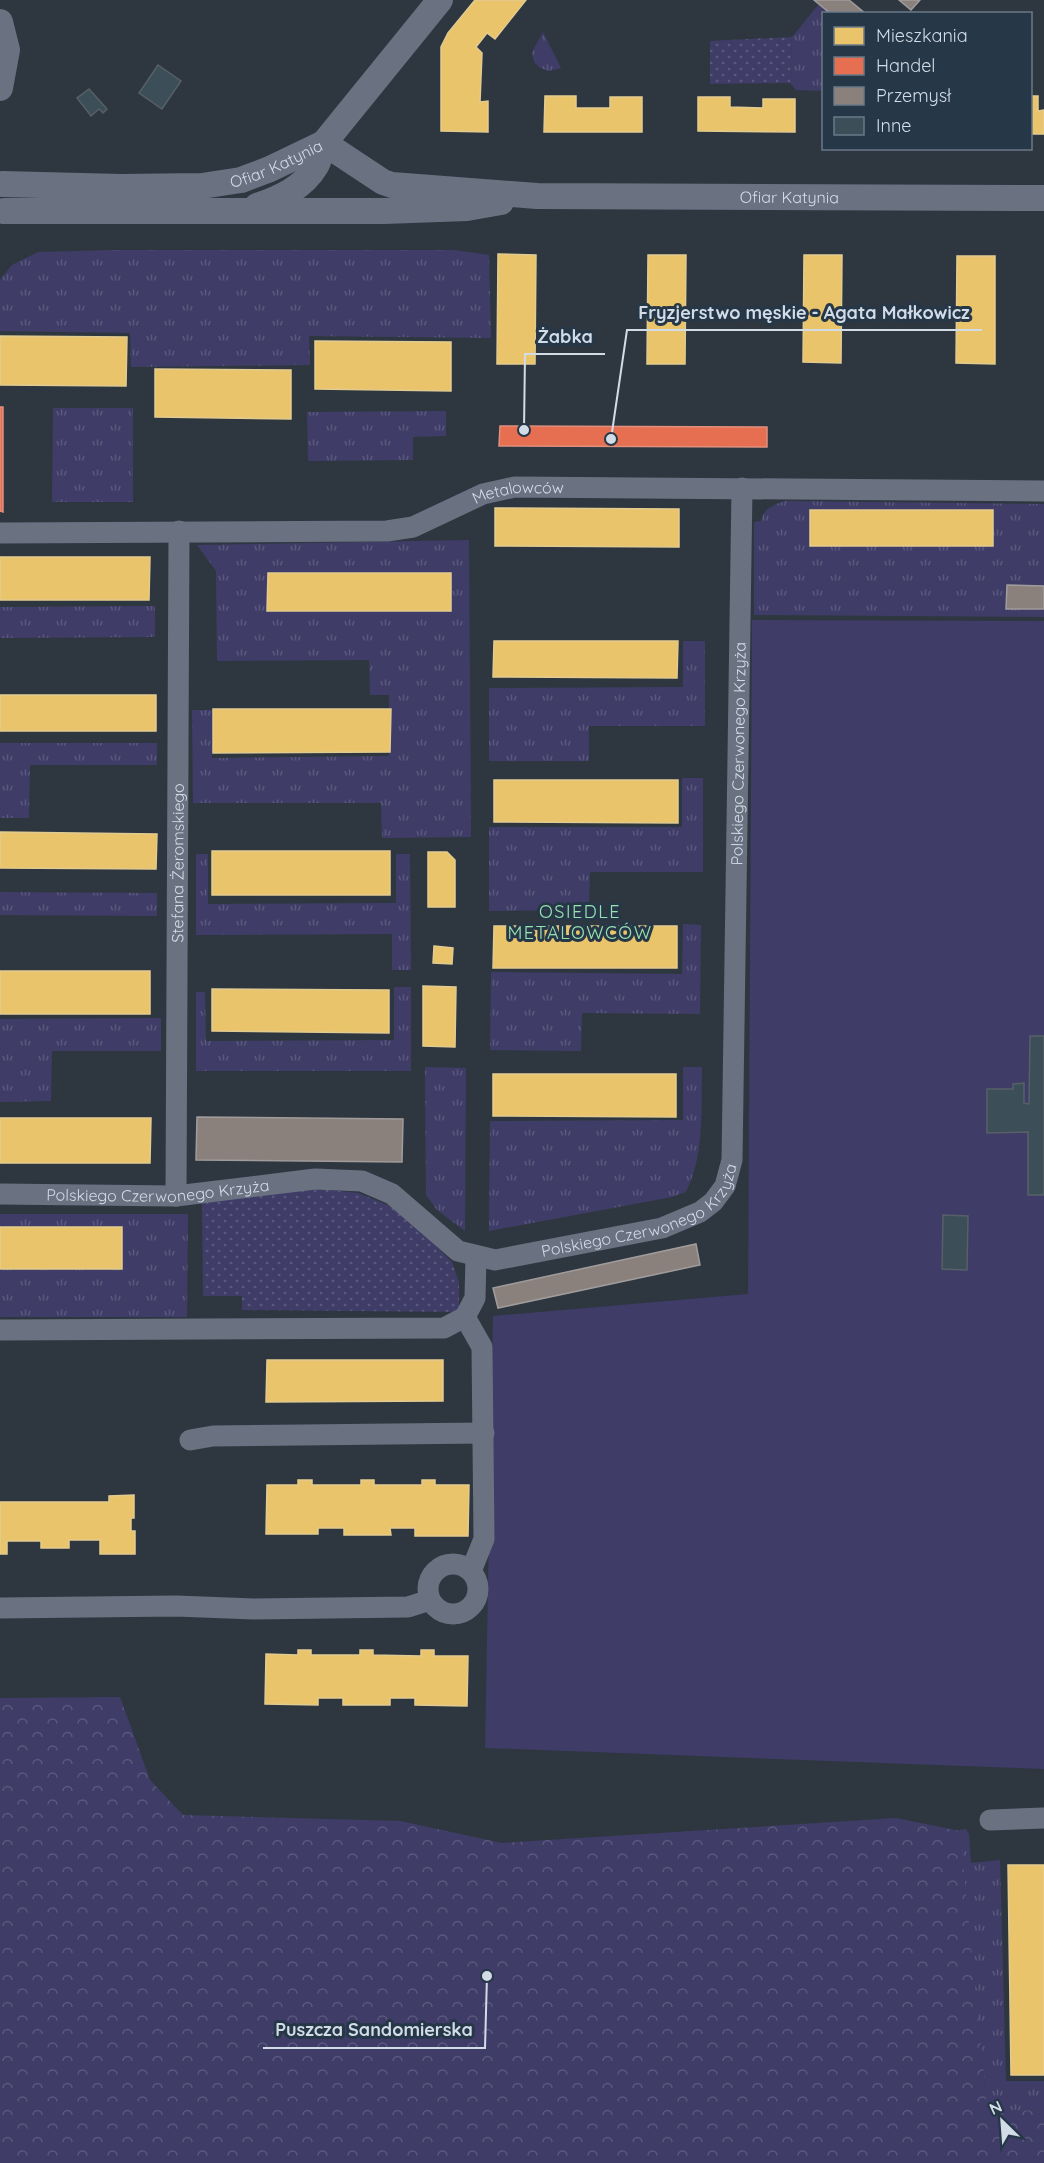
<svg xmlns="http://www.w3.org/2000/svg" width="1044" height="2163" font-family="Quicksand,sans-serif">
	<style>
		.grass { fill: url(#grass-tufts) }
		.forest { fill: url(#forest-crowns) }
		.park { fill: url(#park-dots) }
		.pitch { fill: #3f3c67 }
		.homes { fill: #e9c46a; stroke: #e2cb90; stroke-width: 1.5 }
		.shops { fill: #e76f51; stroke: #e1907e; stroke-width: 1.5 }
		.industry { fill: #8a817c; stroke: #a09c9c; stroke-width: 1.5 }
		.building { fill: #3c4e58; stroke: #576067; stroke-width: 1.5 }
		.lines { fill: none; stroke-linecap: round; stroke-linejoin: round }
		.minor { stroke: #6a7180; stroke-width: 21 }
		.tertiary { stroke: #6a7180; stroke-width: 26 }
		.labels { text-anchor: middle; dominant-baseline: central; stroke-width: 6; stroke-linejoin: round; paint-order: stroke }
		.street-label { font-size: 16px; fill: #d2dce7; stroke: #263748 }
		.neighbourhood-label { font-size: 18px; letter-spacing: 1.5px; fill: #99e1b0; stroke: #263748 }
		.leader { fill: none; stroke: #d2dce7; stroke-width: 2 }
		.callout-dot { fill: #d2dce7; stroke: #263748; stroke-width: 2 }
		.callout-label { font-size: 18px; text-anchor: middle; font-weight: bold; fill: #d2dce7; stroke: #263748; stroke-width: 6; stroke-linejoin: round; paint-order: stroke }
	</style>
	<defs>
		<pattern id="grass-tufts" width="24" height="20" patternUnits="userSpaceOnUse" patternTransform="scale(1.5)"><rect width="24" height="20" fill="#3f3c67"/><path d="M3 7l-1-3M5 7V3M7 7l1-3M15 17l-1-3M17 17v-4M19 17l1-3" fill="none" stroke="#5a587d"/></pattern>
		<pattern id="forest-crowns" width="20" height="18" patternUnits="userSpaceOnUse" patternTransform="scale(1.5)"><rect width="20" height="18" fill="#3f3c67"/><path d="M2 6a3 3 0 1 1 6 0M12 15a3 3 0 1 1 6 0" fill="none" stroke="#5a587d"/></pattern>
		<pattern id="park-dots" width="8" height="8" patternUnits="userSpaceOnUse" patternTransform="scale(1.5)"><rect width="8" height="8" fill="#3f3c67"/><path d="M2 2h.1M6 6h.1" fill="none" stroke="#5a587d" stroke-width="1.8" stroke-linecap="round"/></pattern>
	</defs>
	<rect width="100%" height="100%" fill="#2e3740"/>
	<path class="grass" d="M 819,4 L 831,13 L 824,14 L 823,91 L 796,90 L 790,83 L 792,37 Z
		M 543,32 L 561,68 L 549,71 L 540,68 L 534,62 L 532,52 Z
		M 114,250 L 454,250 L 489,255 L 491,338 L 309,336 L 310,365 L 131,367 L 130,333 L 0,331 L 0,280 L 12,265 L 38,252 Z
		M 53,408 L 133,408 L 133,502 L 52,502 Z
		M 446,411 L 446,436 L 413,437 L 413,460 L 308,461 L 307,412 Z
		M 785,501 L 1044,504 L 1044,617 L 754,615 L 754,522 L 761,521 C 764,508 773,505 785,501 Z
		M 469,540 L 471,837 L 382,838 L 381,803 L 193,803 L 192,710 L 212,710 L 212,758 L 389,756 L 389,695 L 370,695 L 369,660 L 217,661 L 216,571 L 197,545 Z
		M 155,606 L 155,637 L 0,638 L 0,607 Z
		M 683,641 L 705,641 L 705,726 L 589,726 L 589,761 L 489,761 L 489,688 L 683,687 Z
		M 0,743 L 157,743 L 157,765 L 30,765 L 29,818 L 0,818 Z
		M 682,778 L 703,778 L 703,872 L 590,872 L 589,910 L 489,911 L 489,827 L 682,827 Z
		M 196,854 L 208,854 L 208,904 L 396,903 L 396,854 L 410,854 L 411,970 L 392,970 L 392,934 L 196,935 Z
		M 0,892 L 157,893 L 157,916 L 0,915 Z
		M 683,924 L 701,925 L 700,1014 L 582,1013 L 581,1051 L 490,1050 L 491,972 L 682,974 Z
		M 394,987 L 411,987 L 411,1071 L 196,1071 L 196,992 L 205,992 L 206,1041 L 394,1040 Z
		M 161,1018 L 161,1051 L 52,1051 L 51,1101 L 0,1102 L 0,1019 Z
		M 425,1067 L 466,1068 L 465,1231 L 437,1210 L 426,1195 Z
		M 683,1067 L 702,1067 C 701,1108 705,1154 686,1192 L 672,1197 L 489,1231 L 490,1121 L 683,1120 Z
		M 0,1214 L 188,1214 L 187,1317 L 0,1317 Z
		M 966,1829 L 969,1834 L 971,1863 L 1000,1860 L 1006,2081 L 1044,2081 L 1044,2111 L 987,2110 L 959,1830 Z"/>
	<path class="forest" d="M 120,1697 L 150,1780 L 183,1815 L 400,1821 L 502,1843 L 896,1818 L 960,1831 L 987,2109 L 1044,2111 L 1044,2163 L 0,2163 L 0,1698 Z"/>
	<path class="park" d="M 792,37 L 790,83 L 710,84 L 710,41 Z
		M 321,1189 L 358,1193 L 395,1208 L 419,1229 L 452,1262 L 459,1282 L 459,1312 L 242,1310 L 242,1296 L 203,1296 L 202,1200 Z"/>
	<path class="pitch" d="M 752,620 L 1044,621 L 1044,1769 L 485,1748 L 493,1316 L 748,1294 Z"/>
	<path class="homes" d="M 475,0 L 526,0 L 495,39 L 487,33 L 476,47 L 482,53 L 480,102 L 488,101 L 488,132 L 441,131 L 441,47 L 448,33 Z
		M 545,96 L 576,96 L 576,108 L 610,108 L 610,97 L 642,97 L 642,132 L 544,132 Z
		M 1030,96 L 1038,96 L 1038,111 L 1044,110 L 1044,134 L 1030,134 Z
		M 698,97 L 730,97 L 730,107 L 763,108 L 763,99 L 795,99 L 795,132 L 698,131 Z
		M 498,254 L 536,255 L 535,364 L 497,364 Z
		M 648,255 L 686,255 L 685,364 L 647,364 Z
		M 804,255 L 842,255 L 841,363 L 803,362 Z
		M 957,256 L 995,256 L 995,364 L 956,363 Z
		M 0,336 L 127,337 L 126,386 L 0,385 Z
		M 315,341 L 451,342 L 451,391 L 315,389 Z
		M 155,369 L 291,370 L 291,419 L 155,417 Z
		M 495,508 L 679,509 L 679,547 L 495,546 Z
		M 810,510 L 993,510 L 993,546 L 810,546 Z
		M 0,557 L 150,557 L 149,600 L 0,600 Z
		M 268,573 L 451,573 L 451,611 L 267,611 Z
		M 494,641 L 678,641 L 677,678 L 493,677 Z
		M 0,695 L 156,695 L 156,731 L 0,731 Z
		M 213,709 L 391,709 L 390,752 L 213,753 Z
		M 494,780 L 678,780 L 678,823 L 494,822 Z
		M 0,832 L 157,834 L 156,869 L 0,868 Z
		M 212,851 L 390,851 L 390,895 L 212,895 Z
		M 428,852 L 447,852 L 455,860 L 455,907 L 428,907 Z
		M 494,926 L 677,926 L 677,968 L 493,968 Z
		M 434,946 L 453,948 L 452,964 L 433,963 Z
		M 0,971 L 150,971 L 150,1014 L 0,1014 Z
		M 423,986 L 456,987 L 455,1047 L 423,1046 Z
		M 212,989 L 389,990 L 389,1033 L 212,1031 Z
		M 493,1074 L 676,1074 L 676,1117 L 493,1116 Z
		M 0,1118 L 151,1118 L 150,1163 L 0,1163 Z
		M 0,1227 L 122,1227 L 122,1269 L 0,1269 Z
		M 267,1360 L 443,1360 L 443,1401 L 266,1402 Z
		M 298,1480 L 312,1480 L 312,1485 L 361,1485 L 361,1480 L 374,1480 L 374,1485 L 422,1485 L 422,1480 L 435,1480 L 435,1485 L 469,1485 L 468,1536 L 415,1536 L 415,1528 L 390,1528 L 391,1535 L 344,1535 L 344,1528 L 318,1528 L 318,1534 L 266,1534 L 267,1485 L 298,1485 Z
		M 134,1495 L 134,1518 L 131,1518 L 131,1531 L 135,1531 L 135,1554 L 100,1554 L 100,1540 L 69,1540 L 69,1548 L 41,1548 L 41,1541 L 7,1541 L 7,1554 L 0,1554 L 0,1502 L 109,1502 L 109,1496 Z
		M 298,1650 L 311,1650 L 311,1655 L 360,1655 L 360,1650 L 373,1650 L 373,1655 L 421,1656 L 421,1650 L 434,1650 L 434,1656 L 468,1656 L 467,1706 L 415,1705 L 415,1698 L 390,1698 L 390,1705 L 343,1705 L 343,1698 L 318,1698 L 318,1705 L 265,1704 L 266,1654 L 298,1655 Z
		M 1008,1865 L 1044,1865 L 1044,2075 L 1011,2075 Z"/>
	<path class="shops" d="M 0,407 L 3,407 L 3,512 L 0,511 Z
		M 500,426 L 767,427 L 767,447 L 499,446 Z"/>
	<path class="industry" d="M 814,0 L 849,0 L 866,14 L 831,14 Z
		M 899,0 L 920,0 L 911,10 Z
		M 1007,585 L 1044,586 L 1044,609 L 1006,609 Z
		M 197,1117 L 403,1119 L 402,1162 L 196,1160 Z
		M 696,1244 L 700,1265 L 498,1308 L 493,1288 Z"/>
	<path class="building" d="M 158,65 L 181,81 L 162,109 L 139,93 Z
		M 89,89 L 107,109 L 103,113 L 99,109 L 91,116 L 77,98 Z
		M 1030,1036 L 1044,1036 L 1044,1195 L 1028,1195 L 1028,1132 L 987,1133 L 987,1089 L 1013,1089 L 1013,1084 L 1024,1083 L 1024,1103 L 1029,1104 Z
		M 943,1215 L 968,1216 L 967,1270 L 942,1269 Z"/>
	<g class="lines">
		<g class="minor">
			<path id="s1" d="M 0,533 L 387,531 L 413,527 L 483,494 L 515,487 L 1044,491"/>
			<path id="s2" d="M 0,1194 L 176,1196 L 315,1179 L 362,1181 L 392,1194 L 458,1251 L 495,1260 L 662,1228 L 700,1212 L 713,1202 L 725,1186 L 732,1160 L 742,488"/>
			<path id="s3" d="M 176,1196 L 179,531"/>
			<path d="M 465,1317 L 482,1347 L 484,1539 L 471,1571"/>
			<path d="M 0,1330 L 444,1328 L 465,1317 L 475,1298 L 476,1257"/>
			<path d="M 190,1440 L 213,1436 L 484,1433"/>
			<circle cx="453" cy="1589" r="25"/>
			<path d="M 0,1608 L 176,1606 L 254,1609 L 408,1607 L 430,1600"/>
			<path d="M 990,1820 L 1044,1818"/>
		</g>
		<g class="tertiary">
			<path d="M 0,22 L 7,50 L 0,88"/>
			<path id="s4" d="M 324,143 L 383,182 L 392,185 L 537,196 L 1044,198"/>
			<path id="s5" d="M 2,184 L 121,187 L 202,186 L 241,180 L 270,169 L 324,143"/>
			<path d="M 257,206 C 280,198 303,188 316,166 C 320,159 321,150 324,143 L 440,0"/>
			<path d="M 4,211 L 384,211 L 467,208 L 501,202"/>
		</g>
	</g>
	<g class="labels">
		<g class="street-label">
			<text stroke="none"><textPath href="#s5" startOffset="278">Ofiar Katynia</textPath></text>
			<text stroke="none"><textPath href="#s4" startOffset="478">Ofiar Katynia</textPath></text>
			<text stroke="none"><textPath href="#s1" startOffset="526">Metalowców</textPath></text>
			<text stroke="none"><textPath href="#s2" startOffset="1202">Polskiego Czerwonego Krzyża</textPath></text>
			<text stroke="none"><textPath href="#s3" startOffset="333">Stefana Żeromskiego</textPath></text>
			<text stroke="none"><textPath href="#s2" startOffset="158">Polskiego Czerwonego Krzyża</textPath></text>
			<text stroke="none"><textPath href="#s2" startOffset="680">Polskiego Czerwonego Krzyża</textPath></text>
		</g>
		<g class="neighbourhood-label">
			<text x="580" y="911">OSIEDLE<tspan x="580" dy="21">METALOWCÓW</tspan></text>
		</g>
	</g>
	<path class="leader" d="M611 439L627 330H982M524 430L525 354H605M487 1976L485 2048H263"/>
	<g class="callout-dot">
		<circle cx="611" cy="439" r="6"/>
		<circle cx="524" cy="430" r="6"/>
		<circle cx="487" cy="1976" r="6"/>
	</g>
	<g class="callout-label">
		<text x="804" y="319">Fryzjerstwo męskie - Agata Małkowicz</text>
		<text x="565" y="343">Żabka</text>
		<text x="374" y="2036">Puszcza Sandomierska</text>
	</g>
	<rect x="822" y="12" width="210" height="138" fill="#263748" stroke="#6b7988" stroke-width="1.5"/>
	<rect x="834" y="27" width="30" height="18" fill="#e9c46a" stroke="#6b7988" stroke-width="1.5"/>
	<text x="876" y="42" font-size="18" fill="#d2dce7">Mieszkania</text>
	<rect x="834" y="57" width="30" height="18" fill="#e76f51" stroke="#6b7988" stroke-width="1.5"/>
	<text x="876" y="72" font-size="18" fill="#d2dce7">Handel</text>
	<rect x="834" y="87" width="30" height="18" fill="#8a817c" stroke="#6b7988" stroke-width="1.5"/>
	<text x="876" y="102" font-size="18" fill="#d2dce7">Przemysł</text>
	<rect x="834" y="117" width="30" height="18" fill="#3c4e58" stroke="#6b7988" stroke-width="1.5"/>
	<text x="876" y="132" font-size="18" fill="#d2dce7">Inne</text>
	<g transform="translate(1002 2121) rotate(335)" stroke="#263748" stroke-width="4.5" paint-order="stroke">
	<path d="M0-4.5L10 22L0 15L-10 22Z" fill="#d2dce7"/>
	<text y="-9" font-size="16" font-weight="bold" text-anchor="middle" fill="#d2dce7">N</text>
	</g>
</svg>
